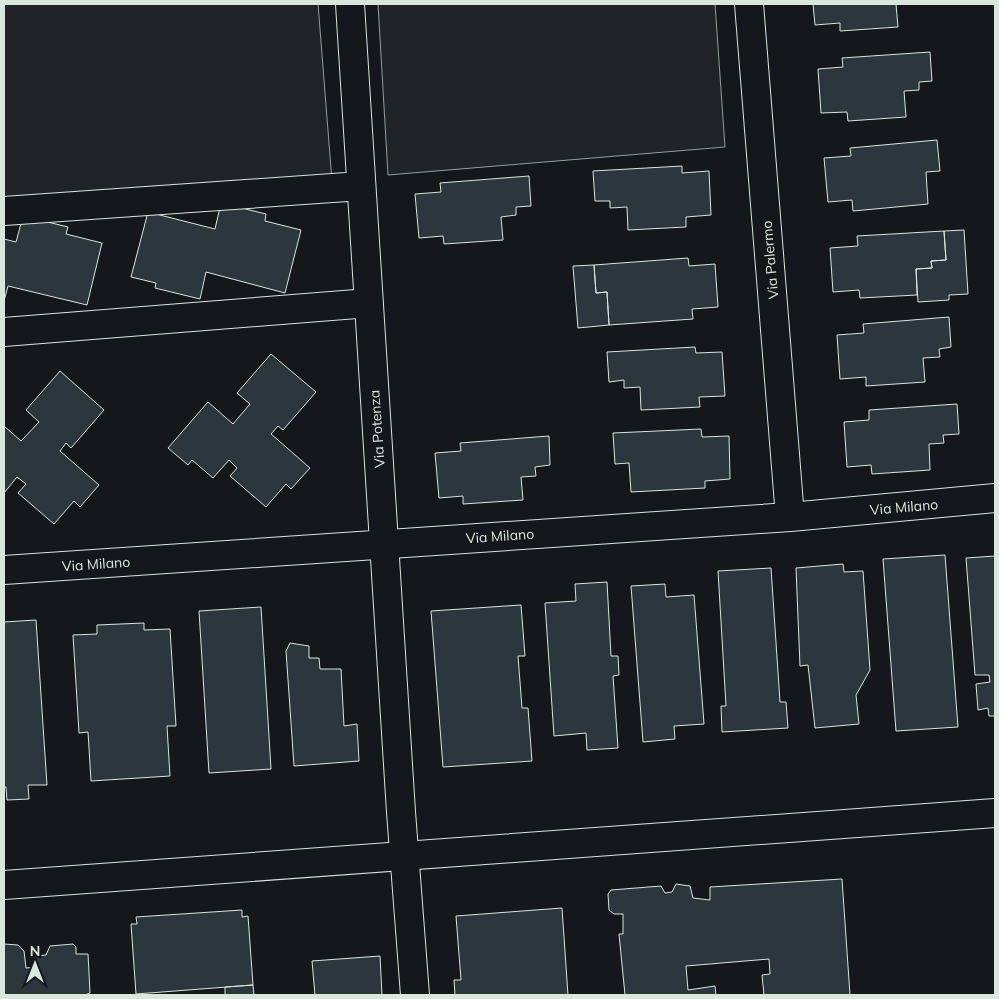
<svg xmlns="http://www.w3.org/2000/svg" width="999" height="999" font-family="Mulish,sans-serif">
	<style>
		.green { fill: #202428; stroke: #939e99 }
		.building { fill: #2c363c; stroke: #d8e6dc }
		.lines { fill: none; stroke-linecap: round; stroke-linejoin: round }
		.minor-casing { stroke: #d8e6dc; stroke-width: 30 }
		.primary-casing { stroke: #d8e6dc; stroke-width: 30 }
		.minor { stroke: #14181c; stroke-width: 28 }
		.primary { stroke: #14181c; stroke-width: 28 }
		.labels { text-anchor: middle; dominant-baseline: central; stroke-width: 4; stroke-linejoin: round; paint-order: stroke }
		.street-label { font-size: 14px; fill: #d8e6dc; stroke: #14181c }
	</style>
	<rect width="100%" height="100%" fill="#14181c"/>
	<path class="green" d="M 4,4 L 318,4 L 332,181 L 4,204 Z
		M 378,4 L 715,4 L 725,147 L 388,175 Z"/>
	<path class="building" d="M 813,4 L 896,4 L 898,27 L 840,31 L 840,23 L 815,25 Z
		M 930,52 L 932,81 L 919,82 L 919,90 L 904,91 L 906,117 L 848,121 L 847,112 L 821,113 L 818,69 L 843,67 L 842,58 Z
		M 937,140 L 940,171 L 926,172 L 928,204 L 853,211 L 852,200 L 828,202 L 824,158 L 851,156 L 850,148 Z
		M 682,166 L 682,173 L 709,171 L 711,215 L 686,217 L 686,227 L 628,230 L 627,207 L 610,208 L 610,201 L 595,201 L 593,171 Z
		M 529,176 L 531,206 L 516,207 L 516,215 L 501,217 L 503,240 L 444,244 L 443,236 L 419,238 L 415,194 L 441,192 L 440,183 Z
		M 221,203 L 266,214 L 265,221 L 301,230 L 285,293 L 206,272 L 200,299 L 155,288 L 156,283 L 131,277 L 148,212 L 215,229 Z
		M 23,216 L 68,227 L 66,234 L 102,243 L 87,305 L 8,286 L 4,301 L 4,239 L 16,242 Z
		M 964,230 L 968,294 L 949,295 L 949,300 L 918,302 L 916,269 L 932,268 L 931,261 L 946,260 L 944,231 Z
		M 944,231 L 946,260 L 931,261 L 932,268 L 916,269 L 917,295 L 860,298 L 859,290 L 833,292 L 830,248 L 858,246 L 857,236 Z
		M 688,258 L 689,266 L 715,264 L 718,307 L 692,309 L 693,319 L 609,325 L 607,292 L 596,293 L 594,265 Z
		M 594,265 L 596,293 L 607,292 L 609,325 L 578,328 L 573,266 Z
		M 949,317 L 951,347 L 939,349 L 940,357 L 923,358 L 925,382 L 866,386 L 866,377 L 840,379 L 837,335 L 864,333 L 863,324 Z
		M 695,347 L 696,353 L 722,352 L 725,396 L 699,397 L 700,407 L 641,410 L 640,387 L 624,388 L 624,380 L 609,382 L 607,352 Z
		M 271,354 L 316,392 L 283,430 L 278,426 L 271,434 L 310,468 L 291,489 L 286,484 L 266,507 L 230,476 L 237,468 L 229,460 L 213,478 L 192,460 L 188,465 L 168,448 L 208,402 L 233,424 L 250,404 L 237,393 Z
		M 60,371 L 104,410 L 71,448 L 66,443 L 60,451 L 99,485 L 80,507 L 74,501 L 54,524 L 18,493 L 26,484 L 17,477 L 4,493 L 4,426 L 21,441 L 39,422 L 26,410 Z
		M 957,404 L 959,434 L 943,435 L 944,443 L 929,444 L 930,470 L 872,474 L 871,465 L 847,467 L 844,422 L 869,420 L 869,410 Z
		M 701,429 L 702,437 L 729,436 L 730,479 L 705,481 L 705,488 L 631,492 L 629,463 L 615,464 L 613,433 Z
		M 549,436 L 550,465 L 535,467 L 536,476 L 521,477 L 523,500 L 463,504 L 463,496 L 439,498 L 435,453 L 461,451 L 460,443 Z
		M 945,555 L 958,727 L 896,731 L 883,559 Z
		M 995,556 L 995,716 L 989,716 L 988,708 L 978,710 L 976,684 L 990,682 L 989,675 L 975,675 L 966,558 Z
		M 843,564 L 844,572 L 863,571 L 870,670 L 856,695 L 859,724 L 815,728 L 808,665 L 800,666 L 796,568 Z
		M 771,568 L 780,702 L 786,702 L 788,728 L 722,732 L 721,706 L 726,706 L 718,571 Z
		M 607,582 L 611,656 L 618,656 L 619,675 L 613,676 L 618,748 L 587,750 L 586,733 L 554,736 L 545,603 L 576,601 L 575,584 Z
		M 665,584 L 666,597 L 694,595 L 704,724 L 674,726 L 675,739 L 643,742 L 631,586 Z
		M 521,605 L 525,656 L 518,656 L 522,708 L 528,708 L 532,761 L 443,767 L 431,611 Z
		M 261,607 L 271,769 L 209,773 L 199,611 Z
		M 36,620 L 47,785 L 28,785 L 29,799 L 7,800 L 6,787 L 4,787 L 4,622 Z
		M 144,623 L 144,630 L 170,629 L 176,726 L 167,726 L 170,776 L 91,781 L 88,732 L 79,733 L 73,635 L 97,634 L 97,625 Z
		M 290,643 L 309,646 L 309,658 L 319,658 L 320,669 L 341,669 L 344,726 L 357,724 L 359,761 L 294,766 L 286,651 Z
		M 842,879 L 850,995 L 764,995 L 762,975 L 770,974 L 769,959 L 686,966 L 688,990 L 715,986 L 716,995 L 625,995 L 619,934 L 623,934 L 623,914 L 614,914 L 609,910 L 608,894 L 611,890 L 661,886 L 665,893 L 672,892 L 676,884 L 690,886 L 693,898 L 710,900 L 710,887 Z
		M 562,908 L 568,995 L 455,995 L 454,980 L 461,980 L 456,916 Z
		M 242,910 L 242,917 L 248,916 L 253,985 L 136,994 L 131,924 L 137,924 L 136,917 Z
		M 4,944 L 18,945 L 24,951 L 26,968 L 37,967 L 35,956 L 46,955 L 50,946 L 73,944 L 76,947 L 76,954 L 88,954 L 90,993 L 85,995 L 4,995 Z
		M 380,956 L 382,995 L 315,995 L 312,961 Z
		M 253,985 L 254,995 L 225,995 L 225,987 Z"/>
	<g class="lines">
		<g class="minor-casing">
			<path id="minor" d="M 350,4 L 401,812 L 415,995
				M 749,4 L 790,517
				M 4,211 L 361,186
				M 4,332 L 369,303
				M 4,570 L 790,517 L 995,498"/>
		</g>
		<g class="primary-casing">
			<path id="primary" d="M 4,885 L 995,813"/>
		</g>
		<use href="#minor" class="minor"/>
		<use href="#primary" class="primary"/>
	</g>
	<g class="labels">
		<g class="street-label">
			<text transform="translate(770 260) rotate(-95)">Via Palermo</text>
			<text transform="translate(377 429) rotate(-94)">Via Potenza</text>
			<text transform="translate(904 507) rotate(-5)">Via Milano</text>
			<text transform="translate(500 536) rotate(-4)">Via Milano</text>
			<text transform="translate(96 564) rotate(-4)">Via Milano</text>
		</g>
	</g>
	<rect width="999" height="999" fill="none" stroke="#d8e6dc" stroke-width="10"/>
	<g transform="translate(35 964)" stroke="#14181c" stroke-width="4" paint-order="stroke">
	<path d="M0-4L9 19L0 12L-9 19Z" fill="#d8e6dc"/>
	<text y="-8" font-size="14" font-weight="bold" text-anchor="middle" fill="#d8e6dc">N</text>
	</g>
</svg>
